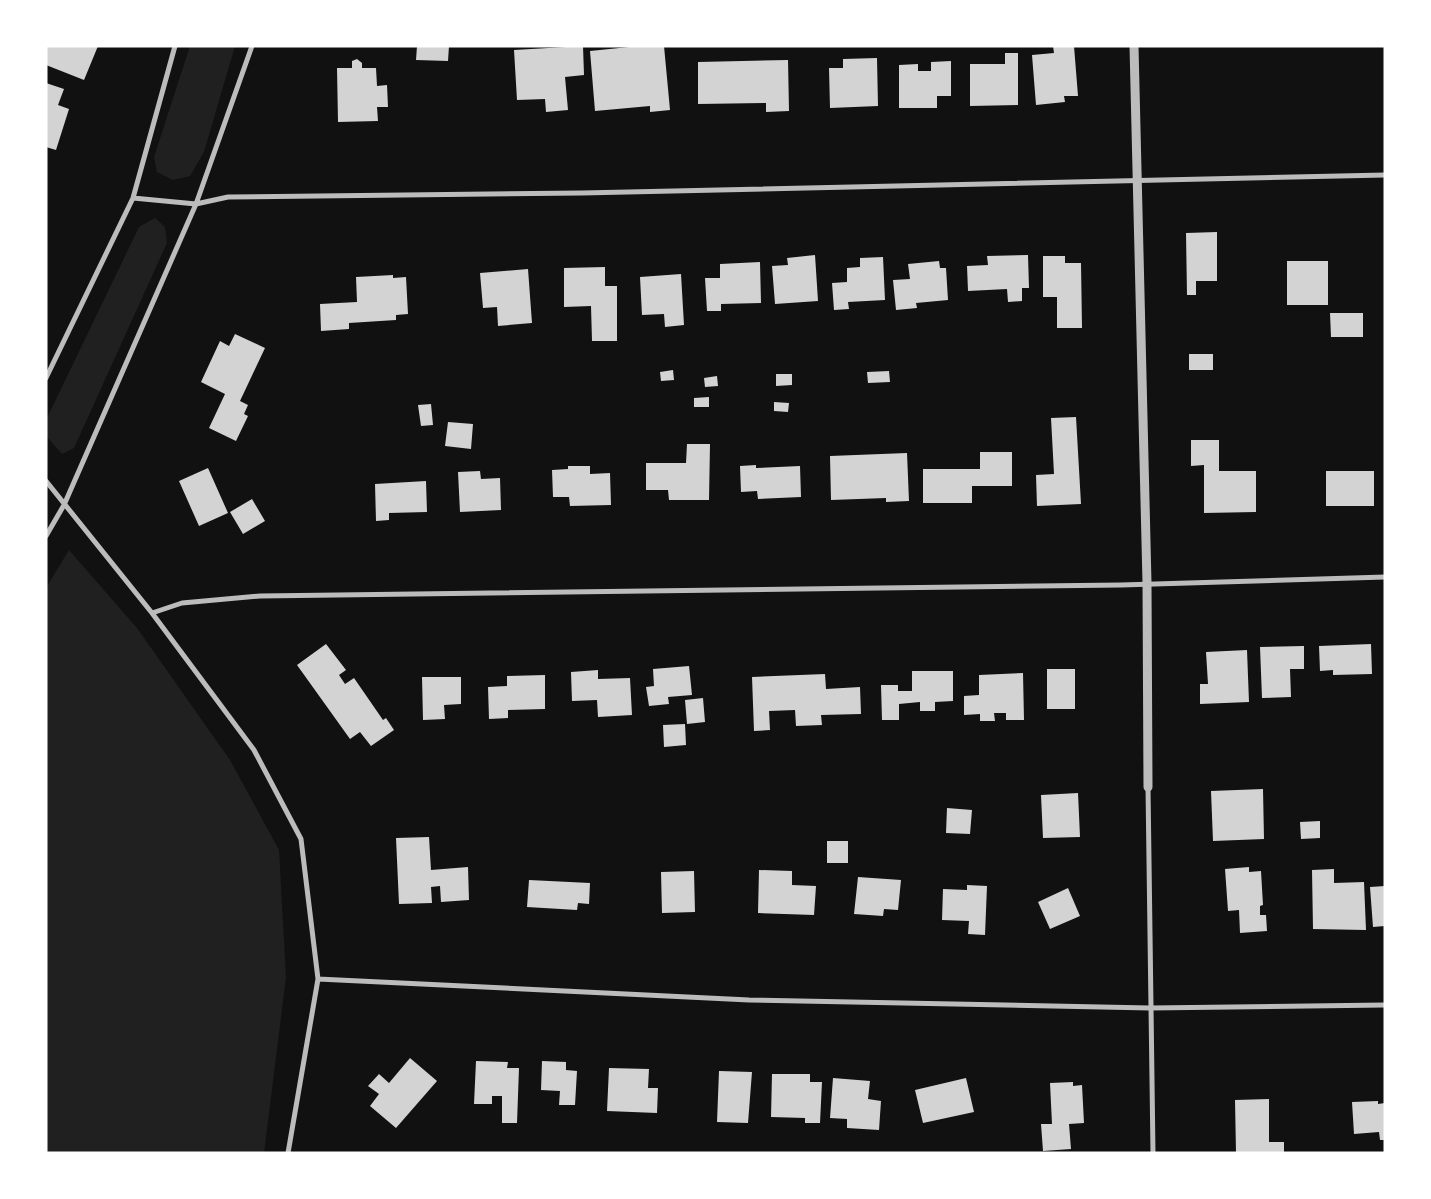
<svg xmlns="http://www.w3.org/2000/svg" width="1431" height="1199" font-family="'Source Sans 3',sans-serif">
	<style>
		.green { fill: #202020 }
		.building { fill: #d3d3d3 }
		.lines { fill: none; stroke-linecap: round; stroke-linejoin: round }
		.minor { stroke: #bcbcbc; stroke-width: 5 }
		.tertiary { stroke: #bcbcbc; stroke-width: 9 }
	</style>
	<rect width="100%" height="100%" fill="#111"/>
	<path class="green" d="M 190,46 L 235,46 L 204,152 L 190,176 L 173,180 L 157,172 L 154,157 Z
		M 155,218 L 165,227 L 167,243 L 74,448 L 62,454 L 46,436 L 46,420 L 139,227 Z
		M 69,550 L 137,628 L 230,760 L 279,850 L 286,977 L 264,1153 L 46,1153 L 46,588 Z"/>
	<path class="building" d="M 46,46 L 98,46 L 84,80 L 46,65 Z
		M 417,46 L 449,46 L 448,61 L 416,60 Z
		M 583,46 L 584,75 L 565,77 L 568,110 L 546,112 L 545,99 L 517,100 L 514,50 Z
		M 639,46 L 664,46 L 670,110 L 650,112 L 650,106 L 595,111 L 590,51 Z
		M 1053,46 L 1074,46 L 1078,96 L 1064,96 L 1065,102 L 1036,105 L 1032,55 L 1054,53 Z
		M 1005,53 L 1018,53 L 1018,105 L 970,106 L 970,64 L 1005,64 Z
		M 877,58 L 878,106 L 830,108 L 829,68 L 843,68 L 843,59 Z
		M 357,59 L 362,63 L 362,68 L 376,68 L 377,86 L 387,85 L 388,107 L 377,107 L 378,121 L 338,122 L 337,68 L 352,68 L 352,61 Z
		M 788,60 L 789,111 L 766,112 L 766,103 L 698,104 L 698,62 Z
		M 951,61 L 951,96 L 937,96 L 937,108 L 899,108 L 899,65 L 918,64 L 918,71 L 931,71 L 931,62 Z
		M 46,83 L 64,89 L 58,105 L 69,109 L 56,150 L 46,147 Z
		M 1217,232 L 1217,281 L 1196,281 L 1196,295 L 1187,295 L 1186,233 Z
		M 815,255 L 818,301 L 775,304 L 772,266 L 788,265 L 787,258 Z
		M 1028,255 L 1029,288 L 1022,288 L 1022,301 L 1008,302 L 1007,289 L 968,291 L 967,266 L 988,265 L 987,256 Z
		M 1043,256 L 1065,256 L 1065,263 L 1081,263 L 1082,328 L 1057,328 L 1057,297 L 1043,297 Z
		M 883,257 L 885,300 L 848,302 L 849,309 L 834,310 L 832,283 L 847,282 L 847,268 L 860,267 L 860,258 Z
		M 939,261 L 940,268 L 946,268 L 948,300 L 916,303 L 917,308 L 896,310 L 893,280 L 910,279 L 908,264 Z
		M 1287,261 L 1328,261 L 1328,305 L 1287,305 Z
		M 760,262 L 761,303 L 721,304 L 721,311 L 707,311 L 705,278 L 720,278 L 720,264 Z
		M 605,267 L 605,286 L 617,286 L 617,341 L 592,341 L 591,306 L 564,307 L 564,268 Z
		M 528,269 L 532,323 L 498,326 L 497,307 L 483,308 L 480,273 Z
		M 681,274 L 684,325 L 665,327 L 664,314 L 642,315 L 640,277 Z
		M 393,275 L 393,278 L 406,277 L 408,314 L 396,315 L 396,320 L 349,323 L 349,329 L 321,331 L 320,304 L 357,302 L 356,277 Z
		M 1330,313 L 1363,313 L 1363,337 L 1331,337 Z
		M 235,334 L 265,348 L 240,401 L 248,405 L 244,414 L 248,416 L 236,441 L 209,428 L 225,394 L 201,382 L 220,341 L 229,346 Z
		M 1189,354 L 1213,354 L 1213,370 L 1189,370 Z
		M 673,370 L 674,380 L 661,381 L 660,372 Z
		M 889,371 L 890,382 L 868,383 L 867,372 Z
		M 776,374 L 792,374 L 792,385 L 776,386 Z
		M 717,376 L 718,386 L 705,387 L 704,378 Z
		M 709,397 L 709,407 L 694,407 L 694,398 Z
		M 774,402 L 789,403 L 788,412 L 774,411 Z
		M 431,404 L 433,425 L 421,426 L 418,405 Z
		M 1076,417 L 1081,504 L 1037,506 L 1036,475 L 1054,474 L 1051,418 Z
		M 448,422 L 473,424 L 471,449 L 445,446 Z
		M 1191,440 L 1219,440 L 1219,471 L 1256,471 L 1256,512 L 1204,513 L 1204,465 L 1191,466 Z
		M 687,444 L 710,444 L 709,500 L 669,500 L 668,490 L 646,490 L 646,463 L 686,463 Z
		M 980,452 L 1012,452 L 1012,486 L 972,486 L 972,503 L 923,503 L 923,469 L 980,469 Z
		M 907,453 L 909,501 L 886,502 L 886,498 L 831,500 L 830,456 Z
		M 756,465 L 756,468 L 800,466 L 801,497 L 758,499 L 757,491 L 741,492 L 740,466 Z
		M 568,466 L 590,466 L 590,474 L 610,473 L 611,505 L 570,506 L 569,497 L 553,497 L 552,470 L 568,469 Z
		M 208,468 L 228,513 L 199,526 L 179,481 Z
		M 480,471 L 481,479 L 500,478 L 501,510 L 460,512 L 458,472 Z
		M 1326,471 L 1374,471 L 1374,506 L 1326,506 Z
		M 426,481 L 427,512 L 389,513 L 389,520 L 376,521 L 375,484 Z
		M 252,499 L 265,521 L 243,534 L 230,512 Z
		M 326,644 L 346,670 L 339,675 L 345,684 L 354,678 L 383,720 L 386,718 L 394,730 L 371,746 L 360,732 L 350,739 L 297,665 Z
		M 1371,644 L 1372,674 L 1333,675 L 1333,670 L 1320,671 L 1319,646 Z
		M 1304,646 L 1304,669 L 1290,669 L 1291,697 L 1262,698 L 1260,647 Z
		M 1247,650 L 1249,702 L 1200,704 L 1200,684 L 1208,684 L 1206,652 Z
		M 689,666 L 692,695 L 668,697 L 669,704 L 649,706 L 646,687 L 654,686 L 653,669 Z
		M 1047,669 L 1075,669 L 1075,709 L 1047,709 Z
		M 598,670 L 598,679 L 630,678 L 632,715 L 598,717 L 597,700 L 572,701 L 571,672 Z
		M 912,671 L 953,671 L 953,701 L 935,702 L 935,711 L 920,711 L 920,702 L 899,704 L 899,720 L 882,720 L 881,685 L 898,685 L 898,691 L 912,691 Z
		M 1023,673 L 1024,720 L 1006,720 L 1006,713 L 994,713 L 995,721 L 980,721 L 980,714 L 964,715 L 964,696 L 979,695 L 979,675 Z
		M 825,674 L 826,689 L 860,687 L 861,714 L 821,715 L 822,725 L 796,726 L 795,710 L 769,711 L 770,730 L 754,731 L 752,677 Z
		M 545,675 L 545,709 L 508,710 L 508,718 L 489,719 L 488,687 L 507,686 L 507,676 Z
		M 422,677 L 461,677 L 461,704 L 444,705 L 445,719 L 423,720 Z
		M 703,698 L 705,722 L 687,724 L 685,700 Z
		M 685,724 L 686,745 L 664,747 L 663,725 Z
		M 1263,789 L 1264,839 L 1213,841 L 1211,791 Z
		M 1078,793 L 1080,837 L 1043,838 L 1041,795 Z
		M 947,808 L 972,810 L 970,834 L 946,833 Z
		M 1320,821 L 1320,838 L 1301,839 L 1300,822 Z
		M 429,837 L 431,870 L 468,867 L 469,900 L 441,902 L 440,886 L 431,887 L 432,903 L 399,904 L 396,838 Z
		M 827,841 L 848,841 L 848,863 L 827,863 Z
		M 1249,867 L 1249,872 L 1261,871 L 1263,905 L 1260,906 L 1260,915 L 1266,915 L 1267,931 L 1240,933 L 1239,910 L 1228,911 L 1225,869 Z
		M 1334,869 L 1334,883 L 1364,882 L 1366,930 L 1313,929 L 1312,870 Z
		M 759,870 L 792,871 L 792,885 L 816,886 L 814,915 L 758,913 Z
		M 694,871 L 695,912 L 662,913 L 661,872 Z
		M 858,877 L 901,880 L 898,910 L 884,909 L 883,916 L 854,914 Z
		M 529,880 L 590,883 L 589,904 L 578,903 L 577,910 L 527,907 Z
		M 967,885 L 987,886 L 985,935 L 968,934 L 969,921 L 942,920 L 943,889 L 967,890 Z
		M 1385,886 L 1385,926 L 1373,927 L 1370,887 Z
		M 1068,888 L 1080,916 L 1050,929 L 1038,902 Z
		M 410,1058 L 437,1081 L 396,1128 L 370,1106 L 379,1094 L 368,1086 L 379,1074 L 389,1083 Z
		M 476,1061 L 508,1062 L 507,1068 L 519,1068 L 517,1123 L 502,1123 L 502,1096 L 492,1096 L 492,1104 L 474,1104 Z
		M 542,1061 L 566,1062 L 566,1070 L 577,1071 L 575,1105 L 559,1105 L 560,1091 L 541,1090 Z
		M 609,1068 L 649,1069 L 648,1088 L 658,1088 L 657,1113 L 607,1111 Z
		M 719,1071 L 752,1072 L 748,1123 L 717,1122 Z
		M 772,1074 L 810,1074 L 810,1082 L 822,1082 L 820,1123 L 805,1123 L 805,1118 L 771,1117 Z
		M 833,1078 L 870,1081 L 868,1099 L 881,1101 L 879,1130 L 847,1128 L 847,1119 L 830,1118 Z
		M 966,1078 L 974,1112 L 923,1123 L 915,1090 Z
		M 1073,1082 L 1073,1086 L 1082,1085 L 1084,1123 L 1069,1124 L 1071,1149 L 1043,1151 L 1041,1124 L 1052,1124 L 1050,1083 Z
		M 1269,1099 L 1269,1142 L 1284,1142 L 1284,1153 L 1236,1153 L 1235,1100 Z
		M 1378,1101 L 1378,1104 L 1385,1103 L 1385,1140 L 1380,1140 L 1379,1132 L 1354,1134 L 1352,1102 Z"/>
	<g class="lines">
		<path class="minor" d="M 133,198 L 196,204 L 228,197 L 582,193 L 1385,175
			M 46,378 L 133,198 L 175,46
			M 46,481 L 152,613 L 254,750 L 301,839 L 318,979 L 288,1153
			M 46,536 L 64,505 L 196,204 L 252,46
			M 152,613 L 182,603 L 260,596 L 1121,585 L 1385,577
			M 1148,787 L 1153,1153
			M 318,979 L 749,1000 L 1150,1008 L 1385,1005"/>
		<path class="tertiary" d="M 1134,46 L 1147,583 L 1148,787"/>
	</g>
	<rect width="1431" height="1199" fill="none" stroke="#ffffff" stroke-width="95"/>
</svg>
